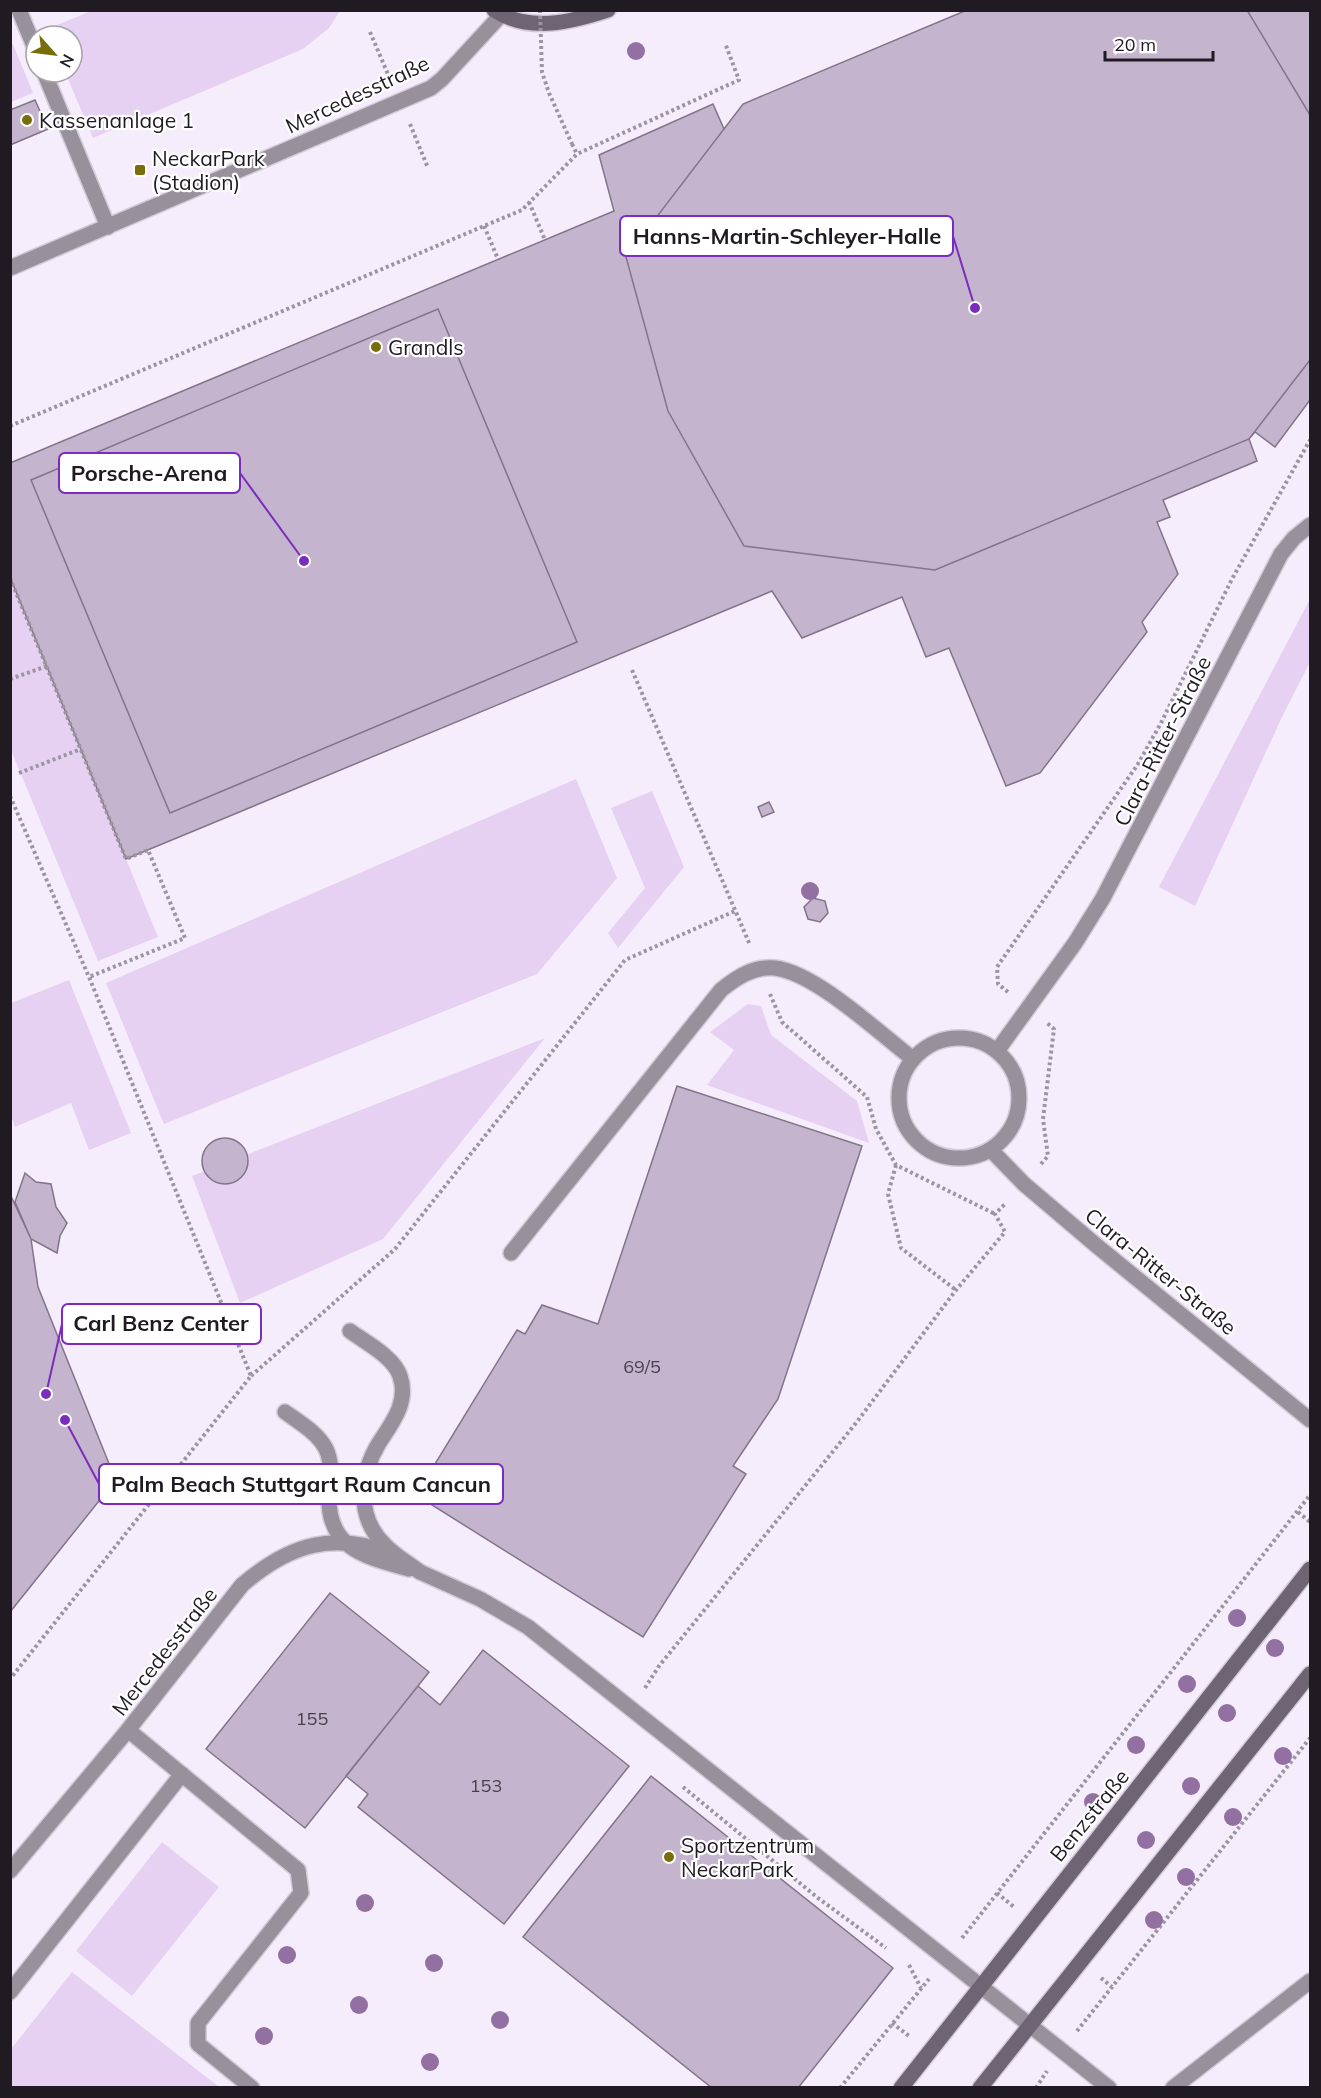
<svg xmlns="http://www.w3.org/2000/svg" width="1321" height="2098" font-family="Mulish,sans-serif">
	<style>
		.green { fill: #e6d1f3 }
		.building { fill: #c4b4cd; stroke: #82748b; stroke-width: 1.5 }
		.lines { fill: none; stroke-linecap: round; stroke-linejoin: round }
		.lane-casing { stroke: #d4cbd9; stroke-width: 18 }
		.street-casing { stroke: #d4cbd9; stroke-width: 18 }
		.secondary-casing { stroke: #d4cbd9; stroke-width: 18 }
		.path { stroke: #9c95a1; stroke-width: 4; stroke-dasharray: 3 3; stroke-linecap: butt }
		.lane { stroke: #98919c; stroke-width: 15 }
		.street { stroke: #98919c; stroke-width: 15 }
		.secondary { stroke: #6e6473; stroke-width: 15 }
		.path-bridge { stroke: #9c95a1; stroke-width: 4; stroke-dasharray: 3 3; stroke-linecap: butt }
		.tree { fill: #9270a1 }
		.poi-dot { fill: #776d09; stroke: #fff; stroke-width: 2 }
		.labels { text-anchor: middle; dominant-baseline: central; stroke-width: 4.5; stroke-linejoin: round; paint-order: stroke }
		.number-label { font-size: 18px; fill: #49404e }
		.street-label { font-size: 21px; fill: #201a23; stroke: #fff }
		.poi-label { font-size: 21px; fill: #201a23; stroke: #fff; text-anchor: start }
		.leader { fill: none; stroke: #7b2cbf; stroke-width: 2 }
		.callout-dot { fill: #7b2cbf; stroke: #fff; stroke-width: 2 }
		.callout { fill: #fff; stroke: #7b2cbf; stroke-width: 2 }
		.callout-label { font-size: 22px; text-anchor: middle; font-weight: bold; fill: #201a23 }
	</style>
	<rect width="100%" height="100%" fill="#f6edfc"/>
	<path class="green" d="M 91,11 L 91,10 L 340,11 L 329,28 L 303,49 L 93,138 L 65,72 L 72,72 L 72,36 L 50,36 L 47,29 Z
		M 13,44 L 33,93 L 11,102 L 10,45 Z
		M 11,578 L 158,937 L 98,961 L 11,750 Z
		M 1310,599 L 1310,662 L 1282,717 L 1195,906 L 1159,887 Z
		M 576,779 L 617,878 L 537,974 L 164,1124 L 106,983 Z
		M 652,791 L 684,867 L 618,948 L 608,933 L 645,888 L 611,808 Z
		M 69,980 L 131,1133 L 89,1150 L 71,1103 L 15,1127 L 11,1116 L 11,1003 Z
		M 748,1004 L 761,1006 L 771,1035 L 857,1101 L 869,1143 L 707,1085 L 734,1050 L 710,1032 Z
		M 545,1038 L 383,1239 L 240,1303 L 192,1176 L 205,1171 C 220,1192 250,1182 246,1155 Z
		M 162,1842 L 219,1887 L 132,1996 L 76,1951 Z
		M 72,1972 L 219,2087 L 11,2087 L 11,2049 Z"/>
	<path class="building" d="M 967,10 L 1247,10 L 1310,115 L 1310,360 L 1249,439 L 935,570 L 744,546 L 668,411 L 626,257 L 743,104 Z
		M 967,10 L 1310,10 L 1310,400 L 1275,447 L 1255,432 L 1249,439 L 1257,461 L 1163,500 L 1170,517 L 1157,522 L 1178,574 L 1142,622 L 1147,632 L 1040,773 L 1006,786 L 949,648 L 926,657 L 902,597 L 802,638 L 772,591 L 126,859 L 10,577 L 10,463 L 614,211 L 599,155 L 713,104 L 724,129 L 743,104 Z
		M 35,100 L 48,129 L 10,145 L 10,110 Z
		M 438,309 L 577,642 L 170,813 L 31,480 Z
		M 769,802 L 774,812 L 762,817 L 758,807 Z
		M 813,898 L 825,901 L 828,913 L 820,922 L 808,919 L 804,907 Z
		M 677,1086 L 862,1146 L 778,1399 L 733,1466 L 746,1474 L 643,1637 L 416,1495 L 517,1330 L 525,1334 L 542,1305 L 598,1324 Z
		M202 1161a23 23 0 1 1 46 0a23 23 0 1 1-46 0Z
		M 25,1173 L 36,1182 L 51,1184 L 56,1207 L 67,1223 L 60,1236 L 57,1253 L 31,1239 L 15,1202 Z
		M 10,1194 L 31,1239 L 38,1287 L 114,1476 L 111,1486 L 10,1612 Z
		M 330,1593 L 429,1672 L 305,1828 L 206,1749 Z
		M 483,1650 L 629,1766 L 504,1924 L 358,1807 L 368,1794 L 346,1776 L 418,1686 L 440,1705 Z
		M 651,1776 L 893,1968 L 798,2088 L 712,2088 L 523,1937 Z"/>
	<g class="lines">
		<g class="lane-casing">
			<path id="lane" d="M 19,10 L 36,51
				M 44,72 L 108,227
				M 511,1253 L 721,990 C 737,977 754,966 775,968 C 816,973 879,1033 913,1059
				M 350,1331 C 365,1342 394,1357 400,1376 C 409,1402 392,1423 379,1443 C 360,1474 356,1517 384,1544 C 394,1555 408,1563 420,1572
				M 285,1412 C 299,1422 318,1433 326,1449 C 333,1464 330,1480 329,1495 C 327,1549 366,1557 409,1569
				M 128,1730 L 298,1870 L 301,1893 L 198,2023 L 198,2044 L 252,2088
				M 10,1871 L 128,1730 L 242,1585 C 291,1543 334,1531 396,1555
				M 10,1992 L 182,1774"/>
		</g>
		<g class="street-casing">
			<path id="street" d="M 10,268 L 431,88 L 442,79 L 501,15
				M899 1098a60 60 0 1 1 120 0a60 60 0 1 1-120 0Z
				M 997,1051 L 1075,943 L 1103,898 L 1281,554 L 1294,538 L 1310,525
				M 991,1150 L 1024,1184 L 1097,1246 L 1310,1420
				M 420,1572 L 480,1599 L 528,1627 L 1109,2088
				M 1173,2088 L 1310,1981"/>
		</g>
		<g class="secondary-casing">
			<path id="secondary" d="M 494,10 C 529,33 572,22 608,10
				M 901,2088 L 1310,1569
				M 980,2088 L 1310,1674"/>
		</g>
		<path class="path" d="M 370,32 L 390,79
			M 410,124 L 428,168
			M 572,144 L 577,154
			M 529,202 L 545,240
			M 484,226 L 498,259
			M 10,426 L 522,210 L 577,154 L 739,80 L 725,43
			M 10,578 L 126,859 L 148,850 L 185,938 L 89,977
			M 632,670 L 750,945
			M 10,679 L 47,666
			M 19,773 L 81,749
			M 10,796 L 89,977 L 251,1376 L 10,1679
			M 1008,992 L 998,984 L 997,967 L 1138,764 L 1161,723 L 1232,579 L 1310,440
			M 770,994 L 782,1022 L 867,1097 L 876,1129 L 896,1165 L 995,1214
			M 1041,1164 L 1048,1156 L 1043,1119 L 1054,1029 L 1047,1023
			M 896,1165 L 888,1194 L 901,1248 L 956,1290
			M 251,1376 L 395,1249 L 625,960 L 735,911
			M 1298,1512 L 1310,1522
			M 645,1688 L 659,1666 L 856,1423 L 956,1290 L 1005,1232 L 995,1214 L 1006,1203
			M 683,1787 L 818,1898 L 886,1948
			M 997,1893 L 1014,1907
			M 962,1938 L 1310,1495
			M 909,1965 L 921,1988
			M 1101,1978 L 1112,1987
			M 892,2023 L 909,2036
			M 1077,2031 L 1310,1738
			M 840,2088 L 929,1979
			M 1036,2088 L 1047,2071"/>
		<use href="#lane" class="lane"/>
		<use href="#street" class="street"/>
		<use href="#secondary" class="secondary"/>
		<path class="path-bridge" d="M 540,10 L 542,72 L 549,93 L 572,144"/>
	</g>
	<g class="tree">
		<circle cx="636" cy="51" r="9"/>
		<circle cx="810" cy="891" r="9"/>
		<circle cx="1237" cy="1618" r="9"/>
		<circle cx="1275" cy="1648" r="9"/>
		<circle cx="1187" cy="1684" r="9"/>
		<circle cx="1227" cy="1713" r="9"/>
		<circle cx="1136" cy="1745" r="9"/>
		<circle cx="1283" cy="1756" r="9"/>
		<circle cx="1191" cy="1786" r="9"/>
		<circle cx="1093" cy="1802" r="9"/>
		<circle cx="1233" cy="1817" r="9"/>
		<circle cx="1146" cy="1840" r="9"/>
		<circle cx="1186" cy="1877" r="9"/>
		<circle cx="365" cy="1903" r="9"/>
		<circle cx="1154" cy="1920" r="9"/>
		<circle cx="287" cy="1955" r="9"/>
		<circle cx="434" cy="1963" r="9"/>
		<circle cx="359" cy="2005" r="9"/>
		<circle cx="500" cy="2020" r="9"/>
		<circle cx="264" cy="2036" r="9"/>
		<circle cx="430" cy="2062" r="9"/>
	</g>
	<g class="poi-dot">
		<circle cx="27" cy="120" r="6"/>
		<rect x="134" y="164" width="12" height="12" rx="3"/>
		<circle cx="376" cy="347" r="6"/>
		<circle cx="669" cy="1857" r="6"/>
	</g>
	<g class="labels">
		<g class="number-label">
			<text x="642" y="1366">69/5</text>
			<text x="312" y="1718">155</text>
			<text x="486" y="1785">153</text>
		</g>
		<g class="street-label">
			<text transform="translate(357 94) rotate(-25)">Mercedesstraße</text>
			<text transform="translate(1162 741) rotate(-63)">Clara-Ritter-Straße</text>
			<text transform="translate(1161 1271) rotate(39)">Clara-Ritter-Straße</text>
			<text transform="translate(164 1651) rotate(-52)">Mercedesstraße</text>
			<text transform="translate(1089 1815) rotate(-51)">Benzstraße</text>
		</g>
		<g class="poi-label">
			<text x="39" y="120">Kassenanlage 1</text>
			<text x="152" y="158">NeckarPark<tspan x="152" dy="24">(Stadion)</tspan></text>
			<text x="388" y="347">Grandls</text>
			<text x="681" y="1845">Sportzentrum<tspan x="681" dy="24">NeckarPark</tspan></text>
		</g>
	</g>
	<path class="leader" d="M975 308L953 236M304 561L240 473M46 1394L62 1324M65 1420L99 1484"/>
	<g class="callout-dot">
		<circle cx="975" cy="308" r="6"/>
		<circle cx="304" cy="561" r="6"/>
		<circle cx="46" cy="1394" r="6"/>
		<circle cx="65" cy="1420" r="6"/>
	</g>
	<g class="callout">
		<rect x="620" y="216" width="333" height="40" rx="6"/>
		<rect x="59" y="453" width="181" height="40" rx="6"/>
		<rect x="62" y="1304" width="199" height="40" rx="6"/>
		<rect x="99" y="1464" width="404" height="40" rx="6"/>
	</g>
	<g class="callout-label">
		<text x="787" y="244">Hanns-Martin-Schleyer-Halle</text>
		<text x="149" y="481">Porsche-Arena</text>
		<text x="161" y="1331">Carl Benz Center</text>
		<text x="301" y="1492">Palm Beach Stuttgart Raum Cancun</text>
	</g>
	<rect width="1321" height="2098" fill="none" stroke="#201a23" stroke-width="24"/>
	<g transform="translate(54 54) rotate(118)"><circle r="28" fill="#ffffff" stroke="#a6a3a7" stroke-width="1.5"/>
	<path d="M0-4.5L10 22L0 15L-10 22Z" fill="#776d09"/>
	<text y="-9" font-size="16" font-weight="bold" text-anchor="middle" fill="#201a23">N</text>
	</g>
	<path d="M1105 51v9h108v-9" fill="none" stroke="#201a23" stroke-width="3"/>
	<text x="1114" y="51" font-size="18" fill="#201a23" stroke="#ffffff" stroke-width="4.5" paint-order="stroke">20 m</text>
</svg>
